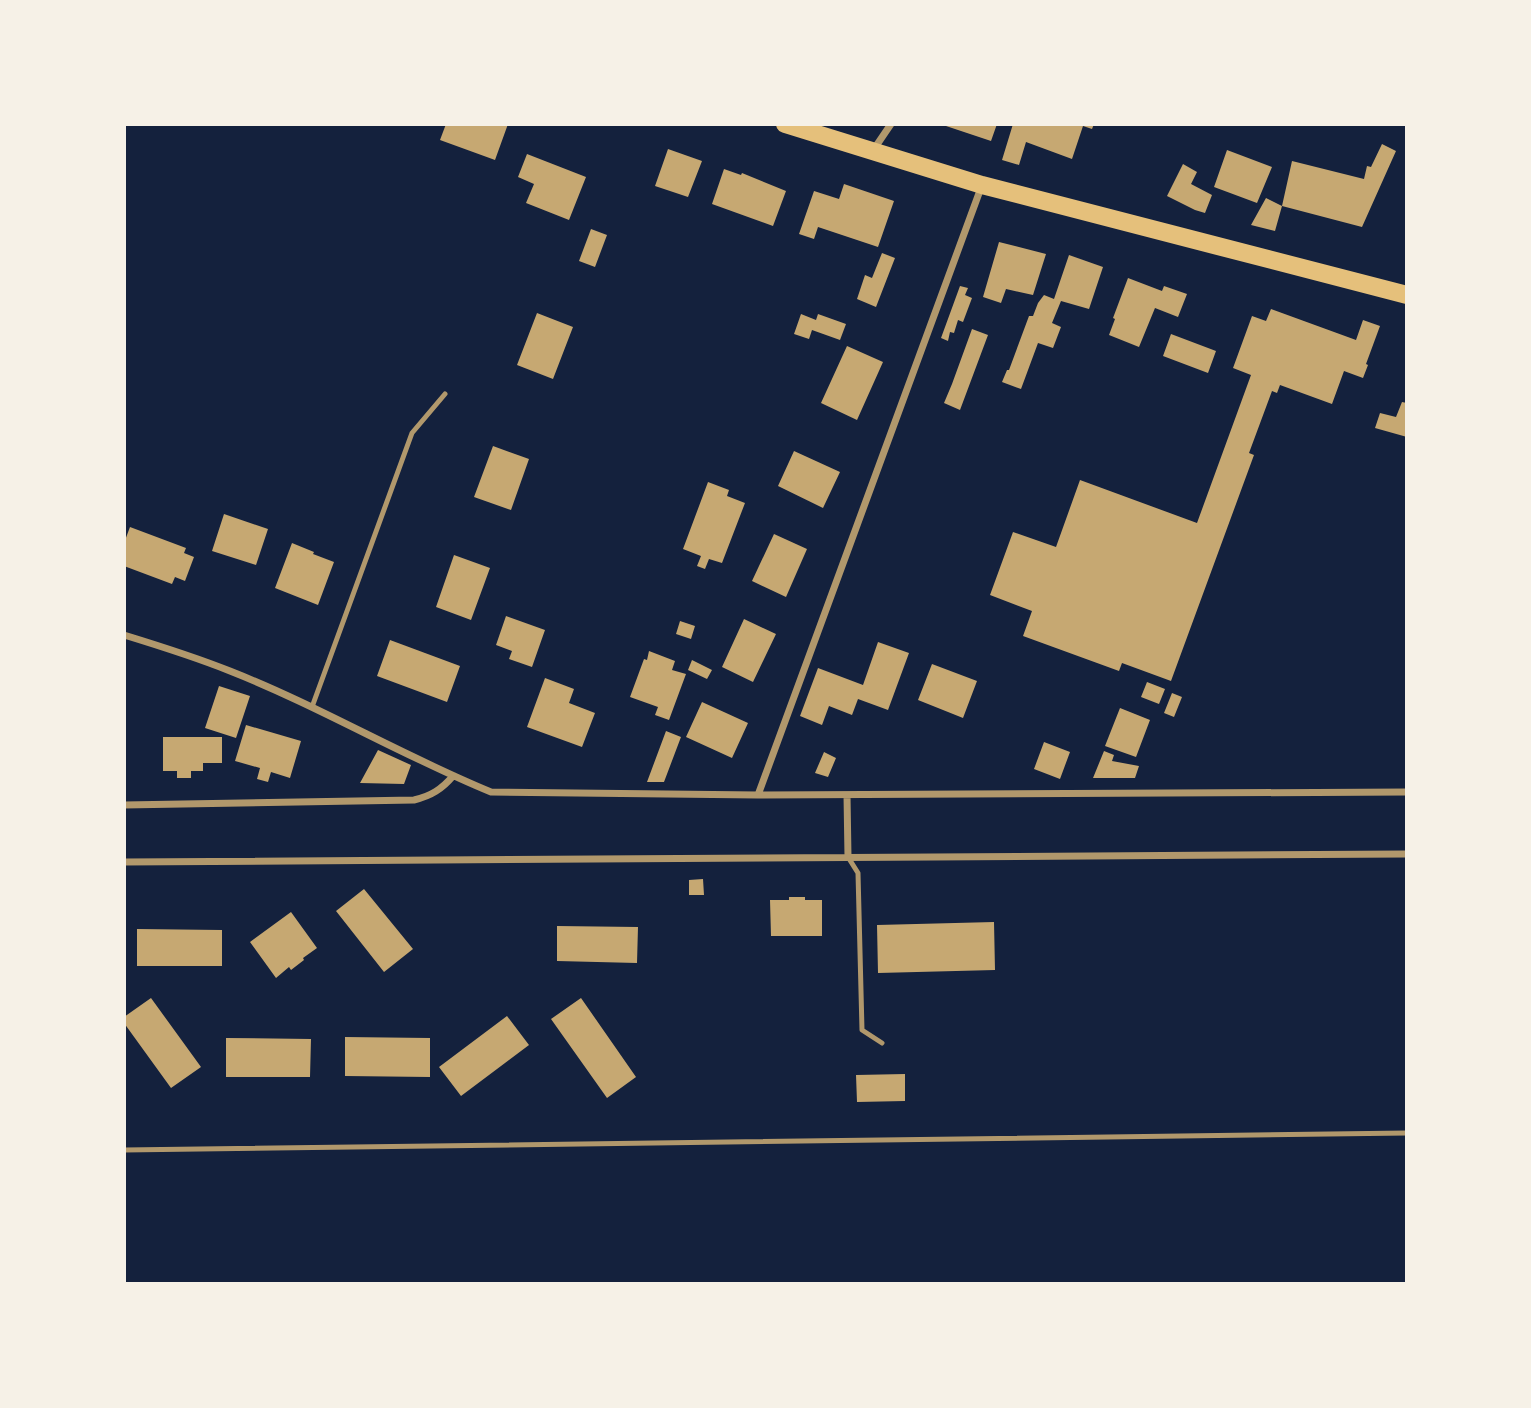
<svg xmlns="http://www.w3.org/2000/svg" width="1531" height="1408" font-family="Rubik,sans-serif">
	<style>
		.building { fill: #c6a872 }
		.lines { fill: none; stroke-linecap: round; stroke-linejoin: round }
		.service { stroke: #b1986c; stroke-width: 5 }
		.minor { stroke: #b1986c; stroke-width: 7 }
		.primary { stroke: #e5c07b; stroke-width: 18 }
	</style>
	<rect width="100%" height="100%" fill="#14213d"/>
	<path class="building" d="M 446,124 L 508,124 L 495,160 L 440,140 Z
		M 940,124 L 997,124 L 991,141 Z
		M 1013,124 L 1094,124 L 1092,129 L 1083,126 L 1072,159 L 1026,142 L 1019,165 L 1002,160 Z
		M 1382,144 L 1396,151 L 1362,227 L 1282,206 L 1292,161 L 1364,179 L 1367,166 L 1371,167 Z
		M 668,149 L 702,161 L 688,197 L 655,186 Z
		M 1227,150 L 1272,167 L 1257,203 L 1214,187 Z
		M 527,154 L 586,177 L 569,220 L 526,203 L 534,184 L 518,177 Z
		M 1183,164 L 1197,172 L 1191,184 L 1212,195 L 1205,213 L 1195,210 L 1167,196 Z
		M 724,169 L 741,175 L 742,173 L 786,191 L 773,226 L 712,204 Z
		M 844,184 L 894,201 L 878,247 L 818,227 L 814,239 L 799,234 L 814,191 L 839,199 Z
		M 1266,198 L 1282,206 L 1275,231 L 1251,225 Z
		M 591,229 L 607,235 L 595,267 L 579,261 Z
		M 999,242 L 1046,254 L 1033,295 L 1006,289 L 1001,303 L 983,297 Z
		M 882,253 L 895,258 L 876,307 L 857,299 L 865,275 L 872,278 Z
		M 1069,255 L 1103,267 L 1089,309 L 1061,301 L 1052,323 L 1061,327 L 1053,348 L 1038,343 L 1021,389 L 1002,382 L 1007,370 L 1009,370 L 1029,316 L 1033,316 L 1038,303 L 1044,295 L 1054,299 Z
		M 1128,278 L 1162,291 L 1164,286 L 1187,294 L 1178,317 L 1155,308 L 1139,347 L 1109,335 L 1115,319 L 1113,318 Z
		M 960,286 L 968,288 L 965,295 L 972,298 L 963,322 L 958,320 L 954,333 L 950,332 L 948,341 L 941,338 Z
		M 1271,309 L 1356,340 L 1363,320 L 1380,326 L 1366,364 L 1368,365 L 1363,378 L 1344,371 L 1332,404 L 1280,385 L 1277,393 L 1272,391 L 1249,453 L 1254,455 L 1171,681 L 1122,663 L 1119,671 L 1023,636 L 1032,611 L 990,595 L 1013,532 L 1056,547 L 1080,480 L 1197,523 L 1251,375 L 1233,368 L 1252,316 L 1266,321 Z
		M 537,313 L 573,327 L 553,379 L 517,365 Z
		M 801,314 L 816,320 L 818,314 L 846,324 L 840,340 L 812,330 L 809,339 L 794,334 Z
		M 972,329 L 988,335 L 960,410 L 944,403 L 952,384 Z
		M 1171,334 L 1216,351 L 1208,373 L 1163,356 Z
		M 847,346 L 883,362 L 857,420 L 821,403 Z
		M 1402,402 L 1407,403 L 1407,437 L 1375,428 L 1380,413 L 1396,417 Z
		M 493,446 L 529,459 L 511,510 L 474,497 Z
		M 794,451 L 840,472 L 823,508 L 778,486 Z
		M 708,482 L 729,490 L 727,496 L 745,503 L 722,563 L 709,559 L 705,569 L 697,566 L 701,556 L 683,549 Z
		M 224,514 L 268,529 L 256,565 L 212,551 Z
		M 130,527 L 186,548 L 184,553 L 194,557 L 185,581 L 175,577 L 172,584 L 124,566 L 124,543 Z
		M 774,534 L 807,549 L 786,597 L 752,581 Z
		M 292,543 L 314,552 L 313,554 L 334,562 L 318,605 L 275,588 Z
		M 454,555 L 490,568 L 471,620 L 436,607 Z
		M 506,616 L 545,630 L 532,667 L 509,659 L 512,651 L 496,645 Z
		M 744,619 L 776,634 L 753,682 L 722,667 Z
		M 680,621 L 695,626 L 691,639 L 676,634 Z
		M 390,640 L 460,666 L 447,702 L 377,676 Z
		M 878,642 L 909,653 L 888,710 L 858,699 L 852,715 L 829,706 L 822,725 L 800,716 L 818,668 L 863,685 Z
		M 649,651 L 675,661 L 672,670 L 686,674 L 669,720 L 655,715 L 658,707 L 630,697 L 644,659 L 647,660 Z
		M 692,660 L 712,670 L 707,679 L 688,670 Z
		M 932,664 L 977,681 L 963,718 L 918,700 Z
		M 545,678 L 574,689 L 569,703 L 595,713 L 582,747 L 527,727 Z
		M 1147,682 L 1165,689 L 1159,704 L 1141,697 Z
		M 219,686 L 250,696 L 236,738 L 205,728 Z
		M 1172,693 L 1182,697 L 1174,717 L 1164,713 Z
		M 702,702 L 748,723 L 732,758 L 686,737 Z
		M 1120,708 L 1150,720 L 1136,757 L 1105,746 Z
		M 246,725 L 301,741 L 290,778 L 271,772 L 268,782 L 257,779 L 260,768 L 235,761 Z
		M 666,731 L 681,737 L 664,782 L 647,782 Z
		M 163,737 L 222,737 L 222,763 L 203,763 L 203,771 L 191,771 L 191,778 L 177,778 L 177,771 L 163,771 Z
		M 1044,742 L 1070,752 L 1060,779 L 1034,769 Z
		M 378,750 L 411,765 L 404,784 L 360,783 Z
		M 1104,751 L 1114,755 L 1112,761 L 1139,766 L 1135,778 L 1093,778 Z
		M 824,752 L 836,758 L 828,777 L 815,773 Z
		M 703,879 L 704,895 L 689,895 L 689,880 Z
		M 364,889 L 413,949 L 384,972 L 336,911 Z
		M 789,897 L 805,897 L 805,900 L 822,900 L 822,936 L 771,936 L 770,900 L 789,900 Z
		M 291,912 L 317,948 L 303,958 L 304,960 L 291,970 L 289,967 L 276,978 L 250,942 Z
		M 994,922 L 995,970 L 878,973 L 877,925 Z
		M 557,926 L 638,927 L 637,963 L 557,961 Z
		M 137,929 L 222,930 L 222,966 L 137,966 Z
		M 151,998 L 201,1067 L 171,1088 L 124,1023 L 124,1017 Z
		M 581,998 L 636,1077 L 607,1098 L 551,1019 Z
		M 507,1016 L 529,1045 L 461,1096 L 439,1067 Z
		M 345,1037 L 430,1038 L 430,1077 L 345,1076 Z
		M 226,1038 L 311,1039 L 310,1077 L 226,1077 Z
		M 905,1074 L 905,1101 L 857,1102 L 856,1075 Z"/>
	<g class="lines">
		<path class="service" d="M 312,707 L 412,433 L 445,394
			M 848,857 L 858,873 L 862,1030 L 882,1043
			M 124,1150 L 1407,1133"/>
		<path class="minor" d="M 872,152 L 891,124
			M 124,635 C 160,646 195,657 230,671 C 319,706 403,756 491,792 L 758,795 L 1407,792
			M 758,795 L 982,185
			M 847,795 L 848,857
			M 124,805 L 414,800 C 431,796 442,789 453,776
			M 124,862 L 1407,854"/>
		<path class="primary" d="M 785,124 L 982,185 L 1407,295"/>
	</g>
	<rect width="1531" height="1408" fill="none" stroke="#f6f1e7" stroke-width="252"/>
</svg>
